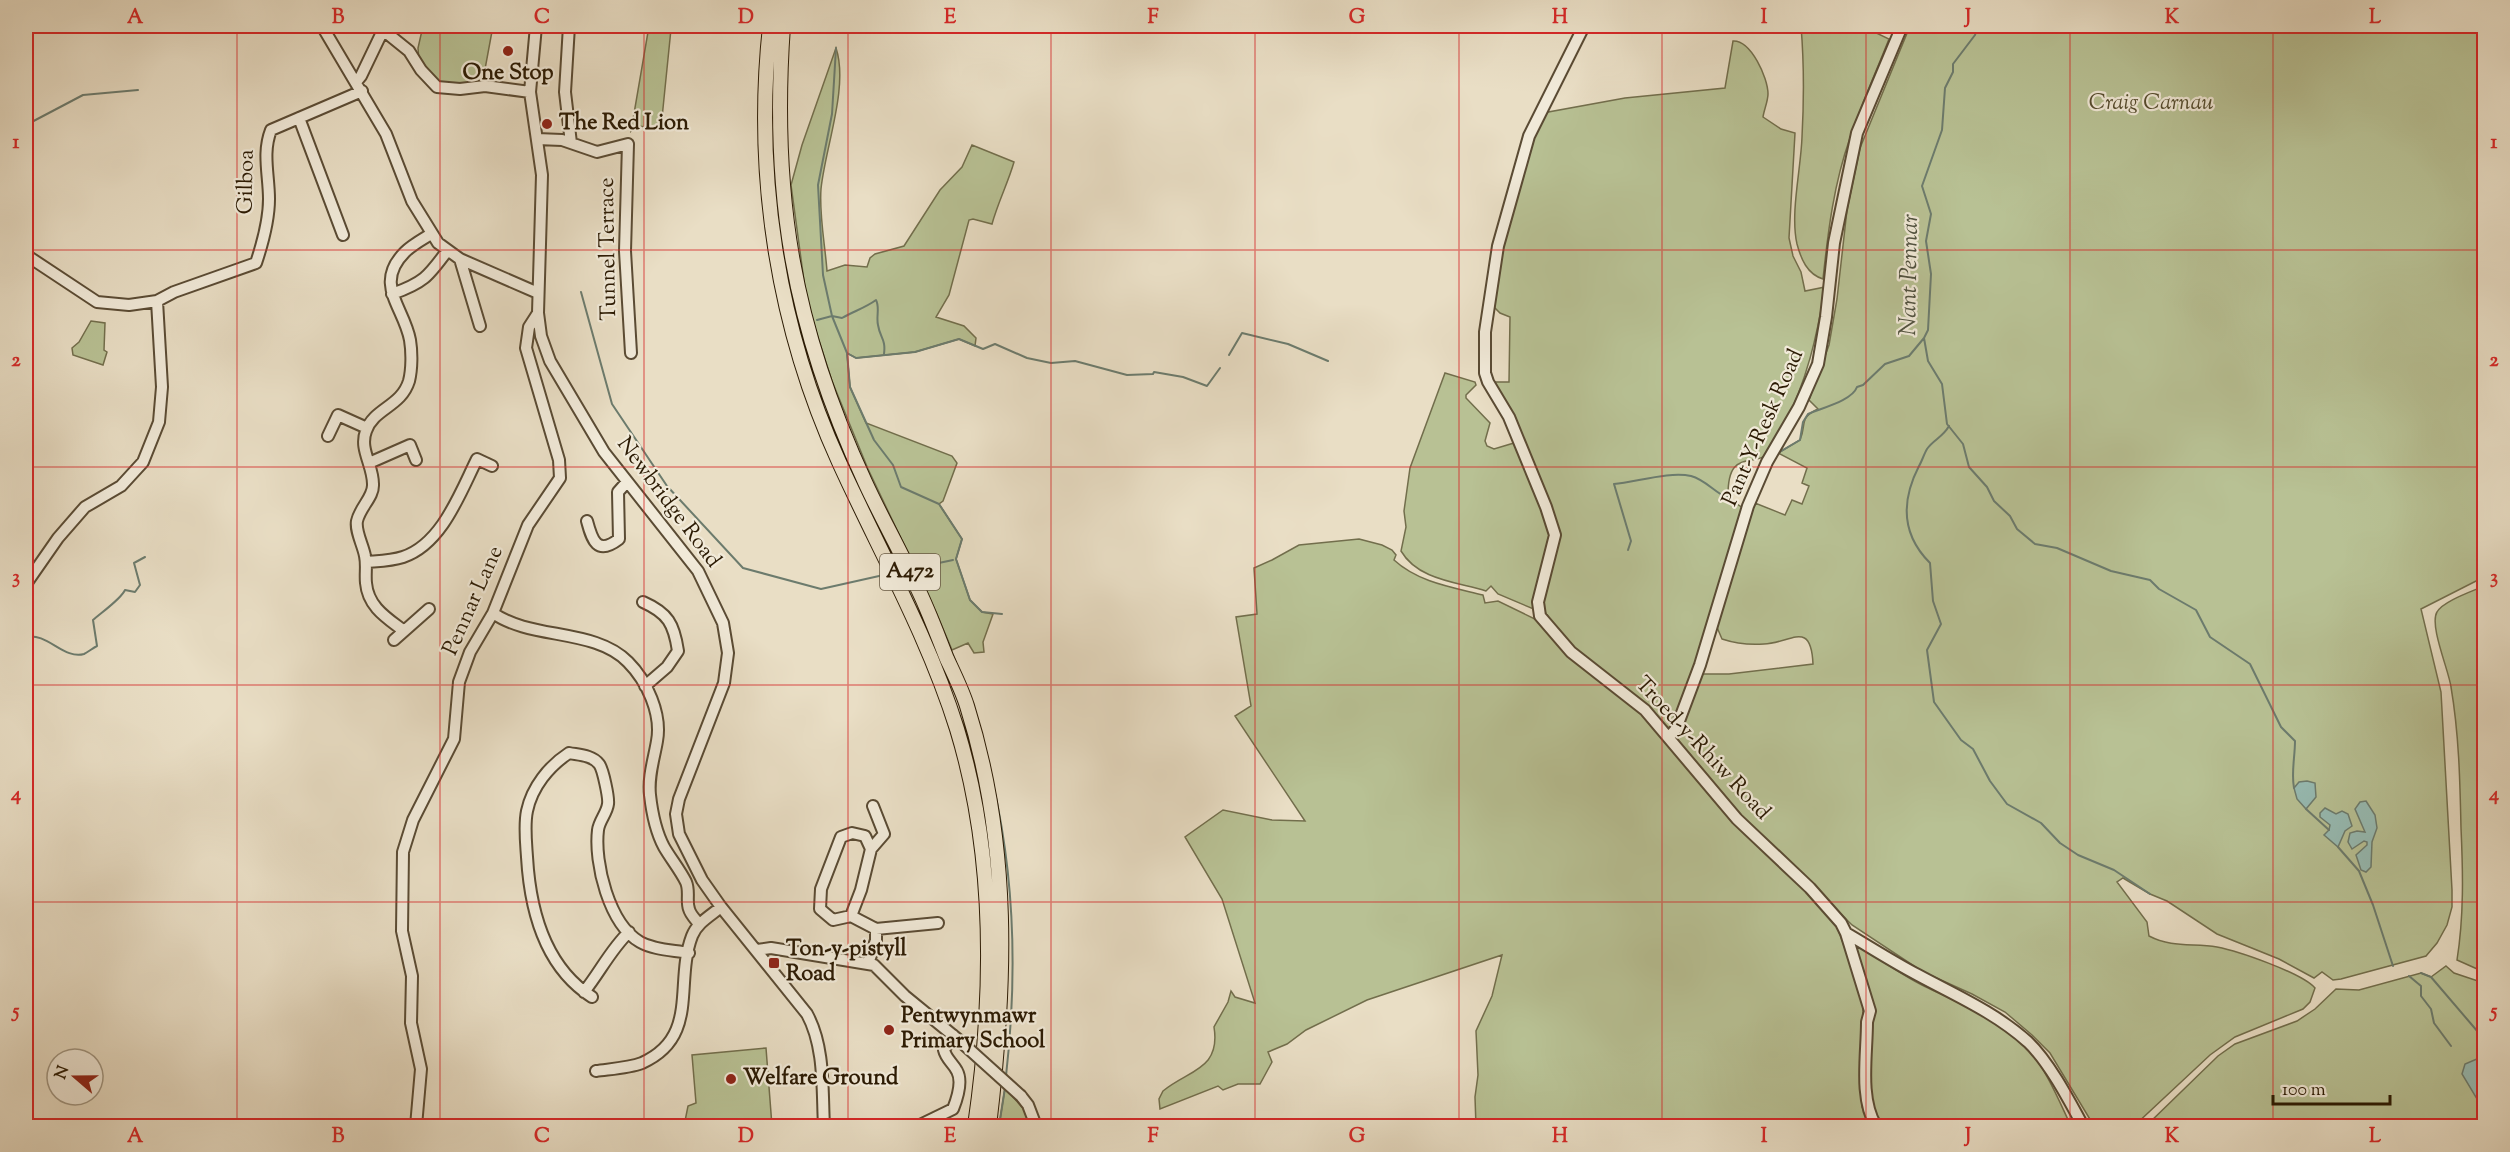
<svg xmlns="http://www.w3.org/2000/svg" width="2510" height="1152" font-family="'Sorts Mill Goudy',serif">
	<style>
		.green { fill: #b8c194; stroke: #726e4c; stroke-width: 1.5 }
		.water { fill: #97bcb4; stroke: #6c7b6d; stroke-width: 1.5 }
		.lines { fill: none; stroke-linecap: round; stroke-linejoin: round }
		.stream { stroke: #6c7b6d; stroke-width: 2 }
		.minor-casing { stroke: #5a4b34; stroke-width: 14 }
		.major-casing { stroke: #2b1a03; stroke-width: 16 }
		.minor { stroke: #f1ead9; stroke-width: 10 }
		.major { stroke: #e9dec5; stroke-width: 14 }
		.minor-bridge-casing { stroke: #5a4b34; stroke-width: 14; stroke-linecap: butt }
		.minor-bridge { stroke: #f1ead9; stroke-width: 10 }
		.grid { fill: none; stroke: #d62828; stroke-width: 1.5; stroke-opacity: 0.55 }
		.poi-dot { fill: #8f2418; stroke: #f1ead9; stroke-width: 2 }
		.labels { text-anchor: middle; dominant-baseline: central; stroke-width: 4.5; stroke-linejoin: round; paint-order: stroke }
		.shield { fill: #f1ead9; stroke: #665843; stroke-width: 1.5 }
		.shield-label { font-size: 21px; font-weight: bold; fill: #2b1a03 }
		.poi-label { font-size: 22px; font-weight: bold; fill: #2b1a03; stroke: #f1ead9; text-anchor: start }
		.park-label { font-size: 22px; font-style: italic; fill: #554c2e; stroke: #f1ead9 }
		.street-label { font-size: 22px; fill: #2b1a03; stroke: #f1ead9 }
		.water-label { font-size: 24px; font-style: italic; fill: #515341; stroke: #f1ead9 }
		.neatline { fill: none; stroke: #d62828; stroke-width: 2 }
		.grid-label { font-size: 20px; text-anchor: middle; font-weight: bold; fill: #d62828 }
	</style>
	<rect width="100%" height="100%" fill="#e9dec5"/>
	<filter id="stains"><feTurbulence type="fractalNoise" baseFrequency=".00333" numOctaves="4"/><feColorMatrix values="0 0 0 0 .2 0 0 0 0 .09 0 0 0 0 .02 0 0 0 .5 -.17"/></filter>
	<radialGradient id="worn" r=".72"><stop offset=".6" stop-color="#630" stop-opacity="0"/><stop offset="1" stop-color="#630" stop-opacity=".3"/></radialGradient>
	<path class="green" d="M 423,26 L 493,26 L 483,80 L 467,84 L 440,83 L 419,61 L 418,48 Z
		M 649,26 L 671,29 L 661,128 L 636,126 L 631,131 Z
		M 1801,26 L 1862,26 L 1889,39 C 1876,72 1861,105 1850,138 C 1834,183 1828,231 1823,279 C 1807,274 1801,259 1797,244 C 1790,213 1801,169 1802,137 C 1804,100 1804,62 1801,26 Z
		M 1910,26 L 2484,26 L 2484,577 L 2421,609 L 2441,692 L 2452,890 L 2452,907 L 2447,925 L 2437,943 L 2426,956 L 2341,979 L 2333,980 L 2322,972 L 2314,978 L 2279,959 L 2217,934 L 2167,901 L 2150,894 L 2123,878 L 2117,882 L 2147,922 L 2149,936 C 2172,948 2193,943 2217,947 C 2238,951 2302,973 2315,988 L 2310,1002 L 2303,1009 L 2235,1037 L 2210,1055 L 2134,1126 L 2094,1126 L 2050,1053 L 2032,1035 L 2005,1012 L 1972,994 L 1923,972 L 1852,925 L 1736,810 L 1675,737 L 1701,674 L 1729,674 L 1813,664 C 1811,619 1791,643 1764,644 C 1751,645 1734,643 1722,639 L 1716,625 L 1755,503 L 1785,515 L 1792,500 L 1802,504 L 1809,486 L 1802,483 L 1807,468 L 1778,453 L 1800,440 C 1807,425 1798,418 1818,409 L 1809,400 L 1829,345 L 1837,299 L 1847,210 L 1860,148 Z
		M 1733,41 C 1751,40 1768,78 1768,94 C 1768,101 1764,110 1763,117 L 1781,129 L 1795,133 L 1789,238 L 1793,256 L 1801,272 L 1805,291 L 1825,287 C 1817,336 1807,381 1784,425 C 1781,433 1777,444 1772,450 C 1754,471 1727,445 1728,498 L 1743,508 L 1702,646 L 1672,727 L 1669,728 L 1620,683 L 1588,661 L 1558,632 L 1545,612 L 1543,600 L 1559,535 L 1493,382 L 1509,382 L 1510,317 L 1500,313 L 1493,306 C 1503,242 1517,174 1543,113 L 1625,98 L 1725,88 Z
		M 836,48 C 849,87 825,148 821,189 C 819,215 825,244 827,271 L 845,265 L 867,267 L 870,258 L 875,254 L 904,246 L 940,190 L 962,167 L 972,145 L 1014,162 C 1008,183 998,202 992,224 L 973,219 L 969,220 L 949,295 L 936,317 L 964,326 L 976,338 L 975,346 L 959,339 L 915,352 L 856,358 L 847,353 L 850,387 L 866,423 L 952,456 L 957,463 L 943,501 L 939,504 L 962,539 L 956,559 L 970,600 L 982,612 L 993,614 L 983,642 L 984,652 L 974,653 L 968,643 L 952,650 L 936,612 L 868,469 L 832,381 L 807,303 L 791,185 L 802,145 Z
		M 91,321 L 105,323 L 104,350 L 107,352 L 103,365 L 73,355 L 72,348 L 79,342 Z
		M 1445,373 L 1475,382 L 1476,385 L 1466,395 L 1466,398 L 1490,423 L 1485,441 L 1487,446 L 1494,449 L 1514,443 L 1550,531 L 1536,610 L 1498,594 L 1491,586 L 1486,591 C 1457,582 1418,580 1401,551 L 1406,527 L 1404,511 L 1410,468 Z
		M 1359,539 L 1382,545 L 1392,550 L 1396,555 L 1394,560 C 1418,582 1451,587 1483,595 L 1485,603 L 1498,601 L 1543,623 L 1624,694 L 1833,916 L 1863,997 L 1862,1107 L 1872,1126 L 1476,1126 L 1475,1097 L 1478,1075 L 1476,1031 L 1492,996 L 1502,955 L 1367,1000 L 1306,1030 L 1287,1044 L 1268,1052 L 1272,1062 L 1260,1084 L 1238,1084 L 1223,1090 L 1218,1086 L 1160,1109 L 1159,1099 L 1163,1091 C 1188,1070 1221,1070 1214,1027 L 1228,1002 L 1231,991 L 1235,997 L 1255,1003 L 1222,899 L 1185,837 L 1223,810 L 1272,820 L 1305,821 L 1235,716 L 1251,706 L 1236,617 L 1257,614 L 1254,568 L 1272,560 L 1299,545 Z
		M 2484,586 L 2484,972 L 2457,960 C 2464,916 2463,872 2461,828 C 2460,781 2459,734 2451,687 C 2449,671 2429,625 2437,612 C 2443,601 2473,591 2484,586 Z
		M 1853,947 L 1863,949 C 1883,961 1902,975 1922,985 C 1954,1001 2006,1023 2029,1050 C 2047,1071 2059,1101 2071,1126 L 1879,1126 L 1870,1112 L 1870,1023 Z
		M 2446,966 L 2454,973 L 2484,983 L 2484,1126 L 2146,1126 L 2218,1056 L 2235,1044 L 2297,1021 L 2315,1009 L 2336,989 L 2359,990 L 2421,973 L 2431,977 Z
		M 766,1048 L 772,1126 L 684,1126 L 688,1106 L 696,1103 L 692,1055 Z
		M 1005,1088 L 1029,1115 L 1032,1126 L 999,1126 Z"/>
	<path class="water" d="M 2307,781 L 2315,783 L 2316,797 L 2306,809 L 2297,799 L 2294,788 L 2299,782 Z
		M 2366,801 L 2375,815 L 2377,828 L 2372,842 L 2371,867 L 2366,872 L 2361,870 L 2356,855 L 2367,845 L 2367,842 L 2364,841 L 2352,849 L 2348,842 L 2350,833 L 2357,831 L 2365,832 L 2355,809 L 2360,802 Z
		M 2325,808 L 2336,814 L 2342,811 L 2348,814 L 2352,826 L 2345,831 L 2338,847 L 2324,835 L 2329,830 L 2330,825 L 2320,817 L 2320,813 Z
		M 2484,1056 L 2484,1106 L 2480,1104 L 2462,1074 L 2465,1064 Z"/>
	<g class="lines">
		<path class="stream" d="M 1978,26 L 1975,35 L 1953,64 L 1953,72 L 1945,88 L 1942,130 L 1922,186 L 1931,214 L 1926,241 L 1931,274 L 1928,330 L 1924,338 L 1928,361 L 1942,384 L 1947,424 L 1963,444 L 1969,467 L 1987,487 L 1994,501 L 2010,516 L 2017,529 L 2035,544 L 2057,548 L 2111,571 L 2150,580 L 2159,589 L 2196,610 L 2210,637 L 2250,664 L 2281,727 L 2295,741 C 2295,757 2291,773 2294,788
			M 836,48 L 832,114 L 818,185 L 823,275 L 832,316 L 847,353 L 850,387 L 874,440 L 893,465 L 901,487 L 939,504 L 962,539 L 956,559 L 970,600 L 982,612 L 1002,614
			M 26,125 L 83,95 L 138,90
			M 581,292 L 612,404 L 667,486 L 743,568 L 821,589 L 888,574
			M 817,320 L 832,316 L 842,318 C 854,311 865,308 876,300 C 880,307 876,317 878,325 C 880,338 886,339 884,354
			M 847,353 L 856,358 L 915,352 L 959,339 L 983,349 L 995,344 L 1027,358 L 1051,363 L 1075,361 L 1127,375 L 1153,374 L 1154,372 L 1183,377 L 1207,386 L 1220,368
			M 1229,355 L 1242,333 L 1288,344 L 1328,361
			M 1949,426 C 1943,437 1933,440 1927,449 C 1924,454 1922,461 1919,466 C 1901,501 1901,534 1930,563 L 1933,601 L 1941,624 L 1927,650 L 1934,702 L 1961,740 L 1973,749 L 1990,781 L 2007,804 L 2041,823 L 2060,843 L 2078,855 L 2114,870 L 2150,894
			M 1778,453 L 1800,440 L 1803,422 L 1808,414 C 1821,408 1852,401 1857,387 L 1863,385 L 1885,364 L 1909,356 L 1924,338
			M 1628,550 L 1631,541 L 1614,484 C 1636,482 1670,471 1691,476 C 1706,480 1715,493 1728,498 C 1736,494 1744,473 1751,465
			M 915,568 L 953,560
			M 944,633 L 956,663
			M 26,637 C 47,632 64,660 84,654 C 88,652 93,648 97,646 L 93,620 C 102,612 121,599 125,590 L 135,592 L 140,585 L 134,563 L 145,557
			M 993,784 C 1015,879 1017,979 1006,1076
			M 2306,809 L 2329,830
			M 2338,847 L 2359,871 L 2373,905 L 2393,966
			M 2421,973 L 2431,977 L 2484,1039
			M 2409,976 L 2421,986 L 2421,996 L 2431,1009 L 2434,1023 L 2451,1046
			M 999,1126 L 1005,1088"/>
		<g class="minor-casing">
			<path id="minor" d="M 322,26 L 386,134 L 412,201 L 438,243 L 460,259 L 538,293
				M 536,26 L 530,92 L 542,175 L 538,313 L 541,336 L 550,361 L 604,452 L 698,571 L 723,623 L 728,653 L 724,683 L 679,799 L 676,814 L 679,834 L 702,880 L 721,907 L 807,1014 C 825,1047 822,1089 824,1126
				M 569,26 L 565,92 L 571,143
				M 1584,26 L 1529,136 L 1498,246 L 1485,332 L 1485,373 L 1488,382 L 1509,417 L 1546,507 L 1555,535 L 1538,602 L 1540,616 L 1571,652 L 1645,710 L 1737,819 L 1810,888 L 1841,923 L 1846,933 C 1870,947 1893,962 1918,975 C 1955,995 1996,1013 2028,1042 C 2049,1062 2069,1100 2083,1126
				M 383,30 L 409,51 L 421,70 L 437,87 L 460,89 L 485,86 L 530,92
				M 356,82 L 361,76 L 385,26
				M 299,118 L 343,235
				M 537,139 L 562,140 L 597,152 L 628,144 L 625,251 L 631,353
				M 26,255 L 97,302 L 129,305 L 157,301 L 174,292 L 256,263 C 263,242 269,221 269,199 C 269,175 262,153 271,130 L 362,91
				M 460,259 L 480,326
				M 392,294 C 423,283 428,277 447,251
				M 328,436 L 338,415 L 367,428
				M 369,463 L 410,445 L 416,460
				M 587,521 C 592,540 597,556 619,539 L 618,492 L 626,483
				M 366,562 C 378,561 391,561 403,557 C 442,544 460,493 477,459 L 492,466
				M 26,584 L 58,538 L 85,507 L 121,486 L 143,462 L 159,422 L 162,387 L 157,301
				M 643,602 C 668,613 674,624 678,651 L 667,667 L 645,686
				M 493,613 C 531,640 595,628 628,662 C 647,681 662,714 657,741 C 654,759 648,776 650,795 C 652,813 656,832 664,847 C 671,859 680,870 686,882 C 690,891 686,901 689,909 C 690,914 696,920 699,924
				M 404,631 C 387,618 368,607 366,583 C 365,574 367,565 365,556 C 363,545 355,531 357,521 C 360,507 374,497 373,484 C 373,465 359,449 366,431 C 374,408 401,407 409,381 C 412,369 412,352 410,340 C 404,307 373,284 405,252 C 412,245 423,239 431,234
				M 394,640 L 429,609
				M 1669,737 L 1676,729 L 1700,665 L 1748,506 L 1767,462 L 1799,407 L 1818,364 L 1826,317 L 1834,243 L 1857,133 L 1902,26
				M 852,833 L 865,836 L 871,849 L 861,890 L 851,916 L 833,920 L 820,909 L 821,889 L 841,837 Z
				M 871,849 L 884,834 L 873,806
				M 851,916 L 876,929 L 876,940 L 868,964
				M 876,929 L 938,923
				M 1846,933 L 1870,1011 L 1867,1022 C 1867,1055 1859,1098 1876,1126
				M 757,950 L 771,948 L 874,965 L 905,996 L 960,1041
				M 584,992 C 600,972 611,949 629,932
				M 592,997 C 545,967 530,909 527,857 C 526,842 524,825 527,811 C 532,787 549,766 569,753 C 579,755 592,755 599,764 C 603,769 609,798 608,804 C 607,813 599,821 598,830 C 594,863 609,924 640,942 C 654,950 673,950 689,953
				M 596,1071 C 610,1069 629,1068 642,1063 C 700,1037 674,983 692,936 C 697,923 710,916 721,907
				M 1021,1096 L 1028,1105 L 1036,1126
				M 416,1126 L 421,1069 L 411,1023 L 412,976 L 402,931 L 403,852 L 413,820 L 454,739 L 459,682 L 470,652 L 493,613 L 528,525 L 560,478 L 559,460 L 526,348 L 529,327 L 538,313
				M 918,1126 L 953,1109 C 957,1099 963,1082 957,1071 C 953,1063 946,1059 944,1050 L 953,1035"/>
		</g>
		<g class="major-casing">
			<path id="major" d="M 770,26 C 754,174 777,326 839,462 C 879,550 928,636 957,729 C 996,857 994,995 975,1126
				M 783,26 C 771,195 793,327 865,482 C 881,517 900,550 916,585 C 928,609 937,634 947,659 C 954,674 962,690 967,706 C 1011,845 1006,984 989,1126"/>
		</g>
		<use href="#minor" class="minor"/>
		<use href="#major" class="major"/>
		<g class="minor-bridge-casing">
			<path id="minor-bridge" d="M 960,1041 L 1021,1096"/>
		</g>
		<use href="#minor-bridge" class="minor-bridge"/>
	</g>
	<path class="grid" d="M 237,26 L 237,1126M 440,26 L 440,1126M 644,26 L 644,1126M 848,26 L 848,1126M 1051,26 L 1051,1126M 1255,26 L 1255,1126M 1459,26 L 1459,1126M 1662,26 L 1662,1126M 1866,26 L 1866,1126M 2070,26 L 2070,1126M 2273,26 L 2273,1126M 26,250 L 2484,250M 26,467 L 2484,467M 26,685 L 2484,685M 26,902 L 2484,902"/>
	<g class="poi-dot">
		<circle cx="508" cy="51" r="6"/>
		<circle cx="547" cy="124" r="6"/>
		<rect x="768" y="957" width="12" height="12" rx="3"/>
		<circle cx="889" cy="1030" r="6"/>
		<circle cx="731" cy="1079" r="6"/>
	</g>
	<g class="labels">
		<rect class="shield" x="880" y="554" width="60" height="36" rx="4.5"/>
		<g class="shield-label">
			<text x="910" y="572">A472</text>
		</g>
		<g class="poi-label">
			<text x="508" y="74" text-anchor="middle">One Stop</text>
			<text x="559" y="124">The Red Lion</text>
			<text x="786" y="950">Ton-y-pistyll<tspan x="786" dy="25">Road</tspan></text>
			<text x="901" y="1017">Pentwynmawr<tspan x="901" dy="25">Primary School</tspan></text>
			<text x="743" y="1079">Welfare Ground</text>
		</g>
		<g class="park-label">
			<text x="2151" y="104">Craig Carnau</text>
		</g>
		<g class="street-label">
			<text transform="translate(247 182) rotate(-89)">Gilboa</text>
			<text transform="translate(609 249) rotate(-91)">Tunnel Terrace</text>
			<text transform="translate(1764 428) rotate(-66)">Pant-Y-Resk Road</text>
			<text transform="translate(668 503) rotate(53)">Newbridge Road</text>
			<text transform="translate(474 601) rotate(-66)">Pennar Lane</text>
			<text transform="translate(1702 749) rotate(47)">Troed-y-Rhiw Road</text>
		</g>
		<g class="water-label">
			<text transform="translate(1910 275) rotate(-89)">Nant Pennar</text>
		</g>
	</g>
	<rect width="2510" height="1152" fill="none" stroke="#e9dec5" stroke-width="66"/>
	<g transform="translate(75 1077) rotate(290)"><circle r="28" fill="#f1ead9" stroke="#a29783" stroke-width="1.5"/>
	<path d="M0-4.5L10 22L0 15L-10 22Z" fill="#8f2418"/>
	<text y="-9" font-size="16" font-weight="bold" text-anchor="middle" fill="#2b1a03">N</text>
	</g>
	<path d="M2273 1095v9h117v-9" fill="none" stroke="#2b1a03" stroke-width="3"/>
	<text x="2282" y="1095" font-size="18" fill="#2b1a03" stroke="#f1ead9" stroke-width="4.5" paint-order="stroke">100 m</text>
	<rect x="33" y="33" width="2444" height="1086" class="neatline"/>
	<g class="grid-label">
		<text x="135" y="23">A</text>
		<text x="338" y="23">B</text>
		<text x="542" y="23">C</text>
		<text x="746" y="23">D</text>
		<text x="950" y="23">E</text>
		<text x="1153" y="23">F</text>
		<text x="1357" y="23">G</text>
		<text x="1560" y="23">H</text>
		<text x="1764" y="23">I</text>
		<text x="1968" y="23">J</text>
		<text x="2172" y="23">K</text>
		<text x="2375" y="23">L</text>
		<text x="16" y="148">1</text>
		<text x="2494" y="148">1</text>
		<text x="16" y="366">2</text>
		<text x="2494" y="366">2</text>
		<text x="16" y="583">3</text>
		<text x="2494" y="583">3</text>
		<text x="16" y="800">4</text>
		<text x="2494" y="800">4</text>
		<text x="16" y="1017">5</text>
		<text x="2494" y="1017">5</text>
		<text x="135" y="1142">A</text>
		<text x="338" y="1142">B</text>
		<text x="542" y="1142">C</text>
		<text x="746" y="1142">D</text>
		<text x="950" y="1142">E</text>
		<text x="1153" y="1142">F</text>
		<text x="1357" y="1142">G</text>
		<text x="1560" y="1142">H</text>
		<text x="1764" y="1142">I</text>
		<text x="1968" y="1142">J</text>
		<text x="2172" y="1142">K</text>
		<text x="2375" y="1142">L</text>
	</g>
	<rect width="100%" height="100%" filter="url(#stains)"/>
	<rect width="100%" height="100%" fill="url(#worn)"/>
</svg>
